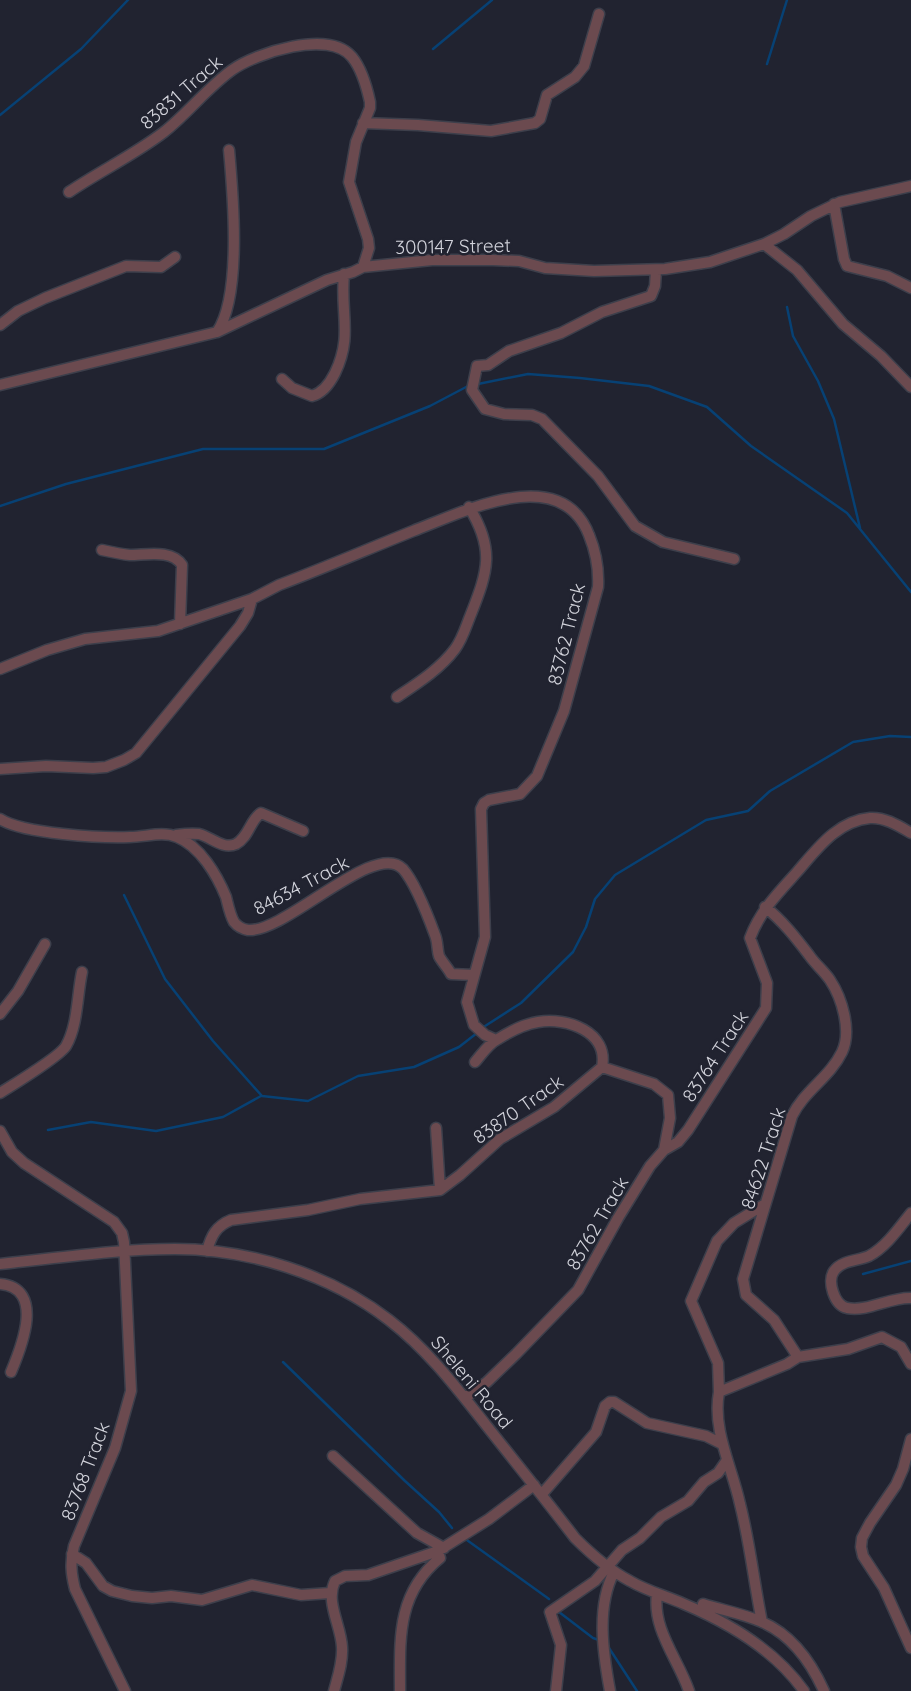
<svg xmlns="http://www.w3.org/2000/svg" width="911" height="1691" font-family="Quicksand,sans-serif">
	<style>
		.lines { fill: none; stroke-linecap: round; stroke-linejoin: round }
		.stream { stroke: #074174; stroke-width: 2.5 }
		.minor-casing { stroke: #3d3f4b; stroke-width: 13 }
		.minor { stroke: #6b4a4f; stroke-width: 10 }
		.labels { text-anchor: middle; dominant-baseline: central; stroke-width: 5; stroke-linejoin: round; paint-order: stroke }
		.street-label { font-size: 19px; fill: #d2d3db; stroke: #212330 }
	</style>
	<rect width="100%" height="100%" fill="#212330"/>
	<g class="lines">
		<path class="stream" d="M 433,49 L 492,0
			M 767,64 L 787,0
			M 0,115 L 81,49 L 128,0
			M 787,307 L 793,336 L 818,381 L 834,419 L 860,528
			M 478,384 L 528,374 L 580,378 L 649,386 L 707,407 L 751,446 L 847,513 L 911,592
			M 0,506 L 66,484 L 203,449 L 324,449 L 430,406 L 468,386
			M 124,895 L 165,979 L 213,1041 L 262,1096 L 308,1101 L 358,1076 L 414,1067 L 459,1047 L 477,1033
			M 482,1028 L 521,1003 L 573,952 L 586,927 L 595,899 L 615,875 L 706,820 L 748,811 L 770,791 L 853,742 L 890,736 L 911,737
			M 48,1130 L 91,1122 L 156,1131 L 223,1117 L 261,1096
			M 863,1274 L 911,1261
			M 283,1362 L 405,1481 L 439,1512 L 452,1528
			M 464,1538 L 549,1599
			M 559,1612 L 593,1638 L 599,1640
			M 609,1648 L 637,1691"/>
		<g class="minor-casing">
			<path id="minor" d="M 363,123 L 418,125 L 491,131 L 535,123 L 540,119 L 547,95 L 575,77 L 584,66 L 599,14
				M 69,192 C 100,171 134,155 164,132 C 188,113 207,88 232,70 C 256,53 329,29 352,57 C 361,68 367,88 370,102 L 370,108 L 356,142 L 349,182 L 368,239 L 369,248 L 363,267
				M 834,204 L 844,259 L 847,266 L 887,276 L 911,288
				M 764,244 L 797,270 L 843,324 L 881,356 L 911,387
				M 656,270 L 655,286 L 651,296 L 602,312 L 561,333 L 509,351 L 488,365 L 477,366 L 472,390 L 485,409 L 504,414 L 532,415 L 542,419 L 598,476 L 635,526 L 663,542 L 734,559
				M 0,325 L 18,311 L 45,298 L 126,266 L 161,267 L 175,257
				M 217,332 C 242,296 233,194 229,150
				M 282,379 L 292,388 L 312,396 C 323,393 330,383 335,373 C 353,336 340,313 344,274
				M 0,385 L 217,332 L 327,280 L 353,272 L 363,267 L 432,260 L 493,260 L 519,261 L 545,268 L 594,271 L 665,269 L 710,262 L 764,244 L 784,234 L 811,216 L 840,202 L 911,186
				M 102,550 C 111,552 120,554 130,555 C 146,555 172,549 182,565 L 180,624
				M 0,669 L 47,650 L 85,639 L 158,631 L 252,599 L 279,585 C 324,568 368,549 413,531 C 463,512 561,462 589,535 C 596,552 599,568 598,587 L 564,711 L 537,776 L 520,794 L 489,800 L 484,803 L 481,809 L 485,937 L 467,1002 L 474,1025 L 485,1035 L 496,1040
				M 397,697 C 418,683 440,669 455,649 C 463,638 466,626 471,614 C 488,571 495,549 469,507
				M 0,769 L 46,766 L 93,768 L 106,767 L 124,760 L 136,753 L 240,626 L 248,613 L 252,599
				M 0,819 C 23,834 102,838 130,837 C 146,837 162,831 177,837 C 200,846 217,875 226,897 C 228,905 230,915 234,922 C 238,927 242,929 248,930 C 286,933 375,839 403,869 C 416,884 428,916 435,935 C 438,942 437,950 439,956 C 442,962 448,968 451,974 L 474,975
				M 176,835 C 183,834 191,833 199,834 C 211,837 223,850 236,844 C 249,837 250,820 261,813 L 303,831
				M 765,907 C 782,920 796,938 809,955 C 815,964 824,971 830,980 C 842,998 852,1031 842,1052 C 830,1077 804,1091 792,1116 L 743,1279 L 746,1295 L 774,1320 L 798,1357
				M 0,1014 L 18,991 L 45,944
				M 0,1093 C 13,1085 60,1056 66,1046 C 78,1025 77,995 82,972
				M 436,1128 L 440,1190
				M 0,1131 L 12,1152 L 24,1163 L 114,1222 L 122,1233 L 124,1242 L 131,1391 L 115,1448 L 74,1546 C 70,1562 71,1573 75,1589 L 125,1691
				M 664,1150 L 678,1142 L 688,1130 L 766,1008 L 767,983 L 750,938 C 760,911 778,893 797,872 C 817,849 837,821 870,818 C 885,817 899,826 911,833
				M 911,1213 C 899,1228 886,1247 869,1256 C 858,1261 842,1260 834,1271 C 827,1281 834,1305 847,1308 C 868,1312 890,1297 911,1298
				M 207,1251 C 211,1236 216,1226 231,1220 L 308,1210 L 360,1199 L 440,1190 L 460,1175 L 500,1139 L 554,1107 L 602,1067 C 609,1032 567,1017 538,1022 C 525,1024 509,1032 498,1039 C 488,1044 482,1054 475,1062
				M 0,1264 C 58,1258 117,1249 175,1249 C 249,1249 330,1274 389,1320 C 428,1350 456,1387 486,1425 C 516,1463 546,1500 575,1538 C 592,1555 609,1570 630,1581 C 647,1591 666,1596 684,1604 C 729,1623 775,1650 804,1691
				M 0,1284 C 45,1288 22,1346 11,1372
				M 719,1392 L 718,1363 L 691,1301 L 717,1241 L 734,1223 L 765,1204
				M 465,1398 L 487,1382 L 516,1354 L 578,1290 L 618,1218 L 650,1166 L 664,1150 L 670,1118 L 668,1095 L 654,1084 L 602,1067
				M 911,1439 L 903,1469 L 896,1485 L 870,1523 L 862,1538 L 861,1547 L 863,1556 L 884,1588 L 911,1648
				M 333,1456 L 417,1533 L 444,1548
				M 542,1494 L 596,1432 L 605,1406 L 610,1402 L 614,1402 L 647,1423 L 706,1436 L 722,1444
				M 72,1554 L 86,1563 L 103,1586 L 112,1591 L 132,1596 L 152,1598 L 171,1596 L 202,1600 L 252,1585 L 301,1595 L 330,1593
				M 657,1594 C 652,1629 678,1659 689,1691
				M 703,1604 C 722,1610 744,1614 762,1622 C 792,1635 811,1662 824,1691
				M 762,1622 C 754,1583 750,1543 740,1504 C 732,1467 712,1430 719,1392 L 787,1364 L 798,1357 L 848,1349 L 882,1337 L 901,1347 L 911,1364
				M 334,1691 C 338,1676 343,1662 342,1647 C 341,1625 325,1602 335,1581 L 345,1576 L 368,1575 L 438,1551 L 489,1519 L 534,1485
				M 400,1691 C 400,1640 396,1594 440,1558 L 438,1551
				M 556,1691 L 561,1645 L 550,1612 L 595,1581 L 622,1550 L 640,1538 L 661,1517 L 688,1501 L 704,1482 L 718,1473 L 727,1460
				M 610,1691 C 603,1653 596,1607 614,1572"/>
		</g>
		<use href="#minor" class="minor"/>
	</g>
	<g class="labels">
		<g class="street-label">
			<text transform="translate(181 92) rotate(-41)">83831 Track</text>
			<text transform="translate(453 246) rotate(-1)">300147 Street</text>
			<text transform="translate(566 634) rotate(-76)">83762 Track</text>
			<text transform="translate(301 885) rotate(-28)">84634 Track</text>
			<text transform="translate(715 1056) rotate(-57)">83764 Track</text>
			<text transform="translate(518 1109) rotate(-35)">83870 Track</text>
			<text transform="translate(763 1158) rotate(-72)">84622 Track</text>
			<text transform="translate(597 1223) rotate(-60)">83762 Track</text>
			<text transform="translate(472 1382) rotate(50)">Sheleni Road</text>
			<text transform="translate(85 1471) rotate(-69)">83768 Track</text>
		</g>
	</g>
</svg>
